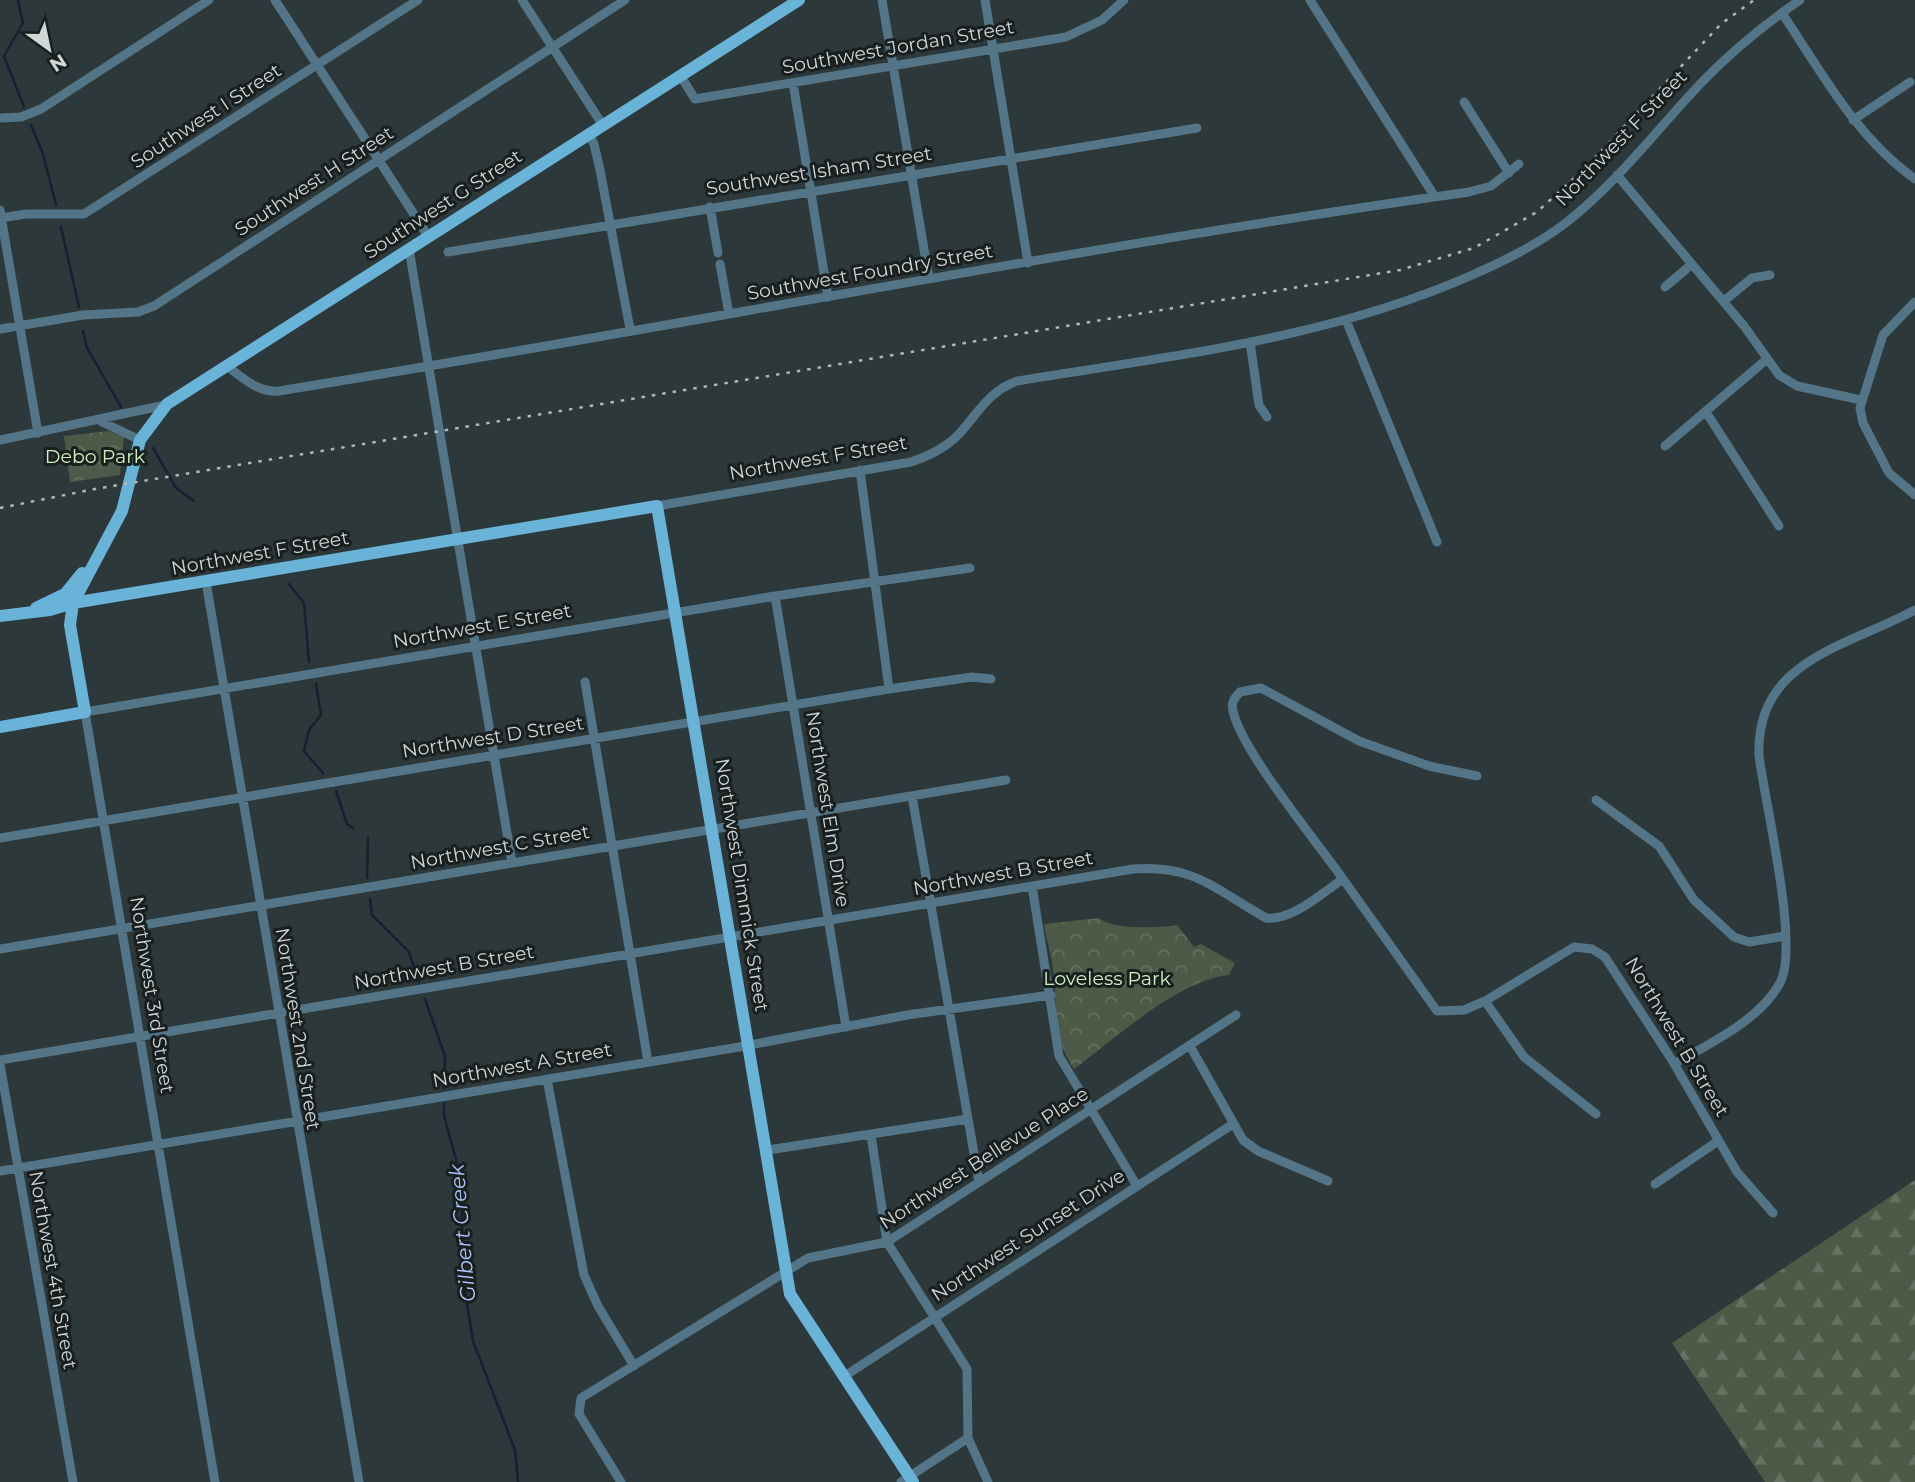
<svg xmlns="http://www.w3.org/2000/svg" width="1915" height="1482" font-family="Montserrat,sans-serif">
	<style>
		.forest { fill: url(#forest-firs) }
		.park { fill: url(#park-crowns) }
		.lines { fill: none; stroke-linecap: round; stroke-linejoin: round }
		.stream { stroke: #152037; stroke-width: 2.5 }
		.minor { stroke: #537587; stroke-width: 9 }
		.major { stroke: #69b3d8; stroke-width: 12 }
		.rail { stroke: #afb7b7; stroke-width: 2.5; stroke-dasharray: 3.5 7; stroke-linecap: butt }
		.labels { text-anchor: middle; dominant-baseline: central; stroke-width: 6; stroke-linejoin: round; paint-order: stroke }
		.street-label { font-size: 19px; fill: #cfd6d6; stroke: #191e1f }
		.park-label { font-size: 19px; fill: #cdf1bf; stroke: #191e1f }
		.water-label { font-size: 21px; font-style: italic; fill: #aac5f7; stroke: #191e1f }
	</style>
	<defs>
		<pattern id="forest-firs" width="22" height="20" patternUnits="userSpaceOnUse" patternTransform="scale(1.75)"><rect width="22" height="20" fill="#4d5a47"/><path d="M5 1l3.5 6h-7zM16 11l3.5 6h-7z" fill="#667161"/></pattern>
		<pattern id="park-crowns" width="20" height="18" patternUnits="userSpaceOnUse" patternTransform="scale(1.75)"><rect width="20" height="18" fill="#4d5a47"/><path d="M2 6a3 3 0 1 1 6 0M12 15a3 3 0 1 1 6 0" fill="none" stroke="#667161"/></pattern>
	</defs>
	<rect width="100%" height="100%" fill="#2c3839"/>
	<path class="forest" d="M 1915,1180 L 1915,1482 L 1765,1482 L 1672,1343 Z"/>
	<path class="park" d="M 109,431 L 124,437 L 120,475 L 70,482 L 64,436 Z
		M 1099,918 C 1112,930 1159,928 1177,925 L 1194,947 L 1201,944 L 1235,963 L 1229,975 C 1178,980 1115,1039 1074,1069 C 1053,1037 1057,1016 1054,979 C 1053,961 1047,942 1044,924 Z"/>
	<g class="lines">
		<path class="stream" d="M 18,1 L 23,23 L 4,56 L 24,107
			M 31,125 L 43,154 L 56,205
			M 61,227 L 79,307
			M 83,331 L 87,348 L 121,407
			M 153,448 L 176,488 L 194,501
			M 289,584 L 304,603 L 309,662
			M 316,684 L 321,715 L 309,730 L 304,751 L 323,773
			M 336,791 L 347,824 L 353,828
			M 367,878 L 368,838
			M 370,899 L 372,915 L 409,952 L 419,982
			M 425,999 L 445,1056 L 444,1088
			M 444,1104 L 444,1116 L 462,1181 L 462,1273 L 473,1341 L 515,1450 L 518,1482"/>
		<path class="minor" d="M 275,0 L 428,236
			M 522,0 L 602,124
			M 882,0 L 929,279
			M 985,0 L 1028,263
			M 1310,0 L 1435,197
			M 1782,13 C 1822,73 1856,137 1915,179
			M 680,75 L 695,99 L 1066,37 L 1102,20 L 1124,0
			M 793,83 L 828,297
			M 1464,102 L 1509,173
			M 0,118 L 21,117 L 41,109 L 209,0
			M 1853,120 L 1910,82
			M 588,133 L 594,144 L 600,170 L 630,329
			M 1617,175 L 1744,326 L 1779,375 L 1797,386 L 1861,400
			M 710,207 L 718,253
			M 0,210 L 38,433
			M 0,218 L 26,214 L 84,214 L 418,0
			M 409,249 L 512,863
			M 448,252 L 1197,128
			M 720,264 L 729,314
			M 1665,287 L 1692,264
			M 1724,301 L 1752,278 L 1770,275
			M 1915,302 L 1883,335 L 1860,408 L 1863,423 L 1889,473 L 1915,495
			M 1346,320 L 1437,542
			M 0,329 L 83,315 L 138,312 L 154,306 L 625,0
			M 1250,342 L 1259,405 L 1267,417
			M 227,366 C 243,378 258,393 279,391 C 676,327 1071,248 1469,192 L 1491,186 L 1519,164
			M 1706,412 L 1779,526
			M 102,422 L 140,440
			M 0,440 L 165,405
			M 1665,446 L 1767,359
			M 860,470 L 889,689
			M 657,506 L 911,462 C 928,456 944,449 958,435 C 978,414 987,392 1017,381 C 1170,356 1326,339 1470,276 C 1504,261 1537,245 1567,222 C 1618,182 1658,128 1703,81 C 1733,50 1765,24 1800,0
			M 206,582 L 359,1482
			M 775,596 L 846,1027
			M 585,682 L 648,1062
			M 912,796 L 979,1182
			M 1596,800 L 1659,846 L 1694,900 L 1734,937 L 1749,942 L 1785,936
			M 0,838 L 889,689 L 972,677 L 991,679
			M 1343,879 C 1317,842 1241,750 1233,711 C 1231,703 1234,698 1240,692 L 1261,688 L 1359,741 L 1429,766 L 1477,776
			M 1032,886 L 1059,1056 L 1137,1186
			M 0,949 L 1006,780
			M 1485,1001 L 1524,1057 L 1596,1114
			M 1190,1046 L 1243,1140 L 1258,1151 L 1328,1181
			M 0,1060 L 1133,869 C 1196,865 1214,889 1266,918 C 1292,921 1322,893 1343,879 L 1437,1011 L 1464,1010 L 1485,1001 L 1574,947 L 1592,949 L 1605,957 L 1672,1060 L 1737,1172 L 1773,1213
			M 0,1064 L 73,1482
			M 1674,1064 C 1710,1043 1759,1021 1780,983 C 1800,946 1765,803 1759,756 C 1755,660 1847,647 1915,610
			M 547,1079 L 584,1275 L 598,1306 L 634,1366
			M 871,1135 L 887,1242 L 967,1369 L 968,1438 L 988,1482
			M 768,1150 L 968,1119
			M 0,1171 L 739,1047 L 907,1015 L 1051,995
			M 1655,1184 L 1718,1141
			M 843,1377 L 1233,1124
			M 215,1482 L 85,712 L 775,596 L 970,568
			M 621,1482 L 579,1414 L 581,1398 L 808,1258 L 887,1242 L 1236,1015
			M 901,1482 L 968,1438"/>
		<path class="major" d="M 36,608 L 65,594 L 82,573
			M 0,616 L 50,610 L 73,603 L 657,506 L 790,1294 L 913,1482
			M 0,727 L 85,712 L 70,625 L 73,603 L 122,511 L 140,440 L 167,404 L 799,0"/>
		<path class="rail" d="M 0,508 L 95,489 L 1400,270 L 1474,248 L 1537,212 L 1584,169 L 1721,24 L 1754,0"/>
	</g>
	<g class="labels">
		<g class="street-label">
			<text transform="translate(898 47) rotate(-10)">Southwest Jordan Street</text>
			<text transform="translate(206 116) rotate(-33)">Southwest I Street</text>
			<text transform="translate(1621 138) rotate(-46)">Northwest F Street</text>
			<text transform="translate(819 171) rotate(-9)">Southwest Isham Street</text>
			<text transform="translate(314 181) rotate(-33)">Southwest H Street</text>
			<text transform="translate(443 204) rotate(-33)">Southwest G Street</text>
			<text transform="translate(870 272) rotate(-10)">Southwest Foundry Street</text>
			<text transform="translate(818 458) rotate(-10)">Northwest F Street</text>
			<text transform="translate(260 553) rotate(-10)">Northwest F Street</text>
			<text transform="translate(482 626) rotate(-10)">Northwest E Street</text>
			<text transform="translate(493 737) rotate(-9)">Northwest D Street</text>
			<text transform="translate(828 809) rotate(81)">Northwest Elm Drive</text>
			<text transform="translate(500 847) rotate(-10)">Northwest C Street</text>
			<text transform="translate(1003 873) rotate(-10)">Northwest B Street</text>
			<text transform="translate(742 885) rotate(81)">Northwest Dimmick Street</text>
			<text transform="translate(444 967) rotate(-10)">Northwest B Street</text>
			<text transform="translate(152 995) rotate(81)">Northwest 3rd Street</text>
			<text transform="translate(298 1029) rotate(81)">Northwest 2nd Street</text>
			<text transform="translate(1677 1037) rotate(59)">Northwest B Street</text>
			<text transform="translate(522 1065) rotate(-10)">Northwest A Street</text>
			<text transform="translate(984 1158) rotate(-33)">Northwest Bellevue Place</text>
			<text transform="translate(1028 1235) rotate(-33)">Northwest Sunset Drive</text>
			<text transform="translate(53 1270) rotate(80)">Northwest 4th Street</text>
		</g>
		<g class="park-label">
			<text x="95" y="456">Debo Park</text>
			<text x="1107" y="978">Loveless Park</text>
		</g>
		<g class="water-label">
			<text transform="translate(462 1233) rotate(-95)">Gilbert Creek</text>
		</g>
	</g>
	<g transform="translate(49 49) rotate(147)" stroke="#191e1f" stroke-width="5" paint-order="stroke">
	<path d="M0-5L12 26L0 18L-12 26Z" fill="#cfd6d6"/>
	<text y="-10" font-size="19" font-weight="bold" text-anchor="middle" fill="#cfd6d6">N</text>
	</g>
</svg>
